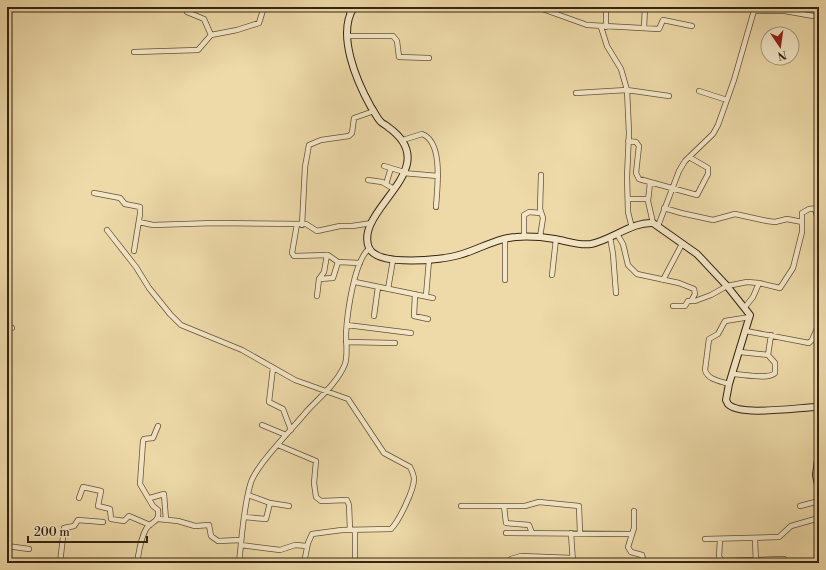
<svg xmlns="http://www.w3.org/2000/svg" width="826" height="570" font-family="'Libre Bodoni',serif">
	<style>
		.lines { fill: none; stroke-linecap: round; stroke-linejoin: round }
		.street-casing { stroke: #625238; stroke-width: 6 }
		.secondary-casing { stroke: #342413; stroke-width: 8 }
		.street { stroke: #f4e7c7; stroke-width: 4.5 }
		.secondary { stroke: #f4e7c7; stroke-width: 6 }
	</style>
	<rect width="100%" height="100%" fill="#eedaa9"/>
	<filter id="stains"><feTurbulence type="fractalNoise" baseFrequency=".005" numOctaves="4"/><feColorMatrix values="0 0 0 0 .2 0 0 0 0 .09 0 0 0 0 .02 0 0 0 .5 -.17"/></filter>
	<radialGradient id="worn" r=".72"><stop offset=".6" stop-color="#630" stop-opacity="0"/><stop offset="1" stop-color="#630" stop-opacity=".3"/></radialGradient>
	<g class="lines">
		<g class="street-casing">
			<path id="street" d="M 346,7 L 350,13
				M 411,7 L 419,9 L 425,7
				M 537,7 L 587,25 L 659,29 L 663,20 L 692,26
				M 755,11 L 785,11 L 819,17
				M 187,12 L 204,19 L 211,35
				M 601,27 L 607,46 L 621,69 L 627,90 L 629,133 L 627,177 L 628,212 L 632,228
				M 606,27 L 606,7
				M 644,28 L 645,7
				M 348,36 L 393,36 L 397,41 L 399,57 L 429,58
				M 134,52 L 198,50 L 211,35 L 237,30 L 259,23 L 263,10 L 273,7
				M 699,91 L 727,100
				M 576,93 L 627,90 L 669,96
				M 403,140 L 422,134 C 444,142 437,189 436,207
				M 628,141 L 636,142 L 639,146 L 636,173 L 639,179 L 697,195 L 708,174 L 708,168 L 689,157
				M 384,166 L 404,172
				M 403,173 L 438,176
				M 368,180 L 382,182 L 394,189
				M 650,183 L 648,201 L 653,223
				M 386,184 L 391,168
				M 94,193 L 120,198 L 125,204 L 140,207 L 140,214 L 134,251
				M 628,199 L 648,199
				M 664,208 L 681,213 L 713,220 L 735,214 L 767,221 L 775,222 L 787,219 L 802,222
				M 815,209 L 819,222
				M 139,222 L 153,225 L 215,223 L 306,224 L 317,231 L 340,226 L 352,226 L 372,223
				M 297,224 L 292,253 L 294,256 L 328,255 L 338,262 L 360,263
				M 302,225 L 305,167 L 309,145 L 321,140 L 349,136 L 352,133 L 354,118 L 374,111
				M 658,226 L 679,171 L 685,161 L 713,134 L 718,125 L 734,80 L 755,7
				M 107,230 L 136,267 L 149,288 L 170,314 L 181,325 L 242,350 L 295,380 L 348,399 L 384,453 L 410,467 C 412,471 414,475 414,479 C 414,490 399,521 391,529 L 342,530 L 312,534 L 308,543 L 304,563
				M 617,234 L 623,244 L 628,265 L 637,274 L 679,283 L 694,289 L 695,294 L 691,301
				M 524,237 L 524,215 L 529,212 L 541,213
				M 540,237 L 543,218 L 540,209 L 541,175
				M 610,237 L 613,254 L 616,293
				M 505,239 L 505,280
				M 552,275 L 556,239
				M 319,279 L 333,278 L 338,262
				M 663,280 L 682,244
				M 355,282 L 433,298
				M 388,289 L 393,260
				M 415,294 L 414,316 L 428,319
				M 317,296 L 319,279 L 324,272 L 327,255
				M 426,296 L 429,260
				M 673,306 L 685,306 L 688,301 L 695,301 L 711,295 L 727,286 L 747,282 L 759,283 L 780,288 L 793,268 L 802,232 L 802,213 L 809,209 L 819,208
				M 745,307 L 753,297 L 759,283
				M 374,316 L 378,287
				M 347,325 L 411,333
				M 7,329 L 12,328
				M 746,331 L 809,343 L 812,340 L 819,324
				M 346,342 L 395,343
				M 768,355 L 771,335
				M 273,368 L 269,402 L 283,409 L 291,430
				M 732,374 C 742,374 769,380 775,373 L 775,363 L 768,355 L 740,352
				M 729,384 C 720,381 708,380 705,370 L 709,339 L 718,334 L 725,321 L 750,317
				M 262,425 L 286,435
				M 278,445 L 316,461 L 314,483 L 316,497 L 321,501 L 347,500 L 349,505 L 350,530
				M 248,495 L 270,503 L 289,506
				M 79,498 L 83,487 L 101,491 L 98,506 L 110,509 L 111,519 L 124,521 L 129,516 L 150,525
				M 150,498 L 164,494 L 166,520
				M 461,506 L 525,506 L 539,502 L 579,506 L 580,533
				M 504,506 L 506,523 L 529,525 L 532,533
				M 800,506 L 819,501
				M 634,511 L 634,528 L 628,547 L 631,552 L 642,555 L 644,563
				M 244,517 L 266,519 L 270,503
				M 158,519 L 178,521 L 195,526 L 209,525 L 211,536 L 218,541 L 241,540
				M 506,533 L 632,534
				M 571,533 L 573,563
				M 705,539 L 779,537 L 791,526 L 819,518
				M 720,539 L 719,557 L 723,561 L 784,559
				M 755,539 L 756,563
				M 241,545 L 280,550 L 295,545 L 307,546
				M 7,546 L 29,549
				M 7,561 L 11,563
				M 469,561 L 470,563
				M 60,563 L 64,528 L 74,526 L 78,520 L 103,522
				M 137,563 C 139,552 140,540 146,529 C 151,521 160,523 158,510 L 153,506 L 140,484 L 143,441 L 144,439 L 153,438 L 158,426
				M 239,563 C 242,537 243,508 251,482 C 258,463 293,428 307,411 C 320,397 338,382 345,364 C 348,355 346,343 346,334 C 347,315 354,259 370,248
				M 355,563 L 355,530
				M 510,563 L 511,559 L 521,556 L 572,558"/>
		</g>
		<g class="secondary-casing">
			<path id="secondary" d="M 354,7 C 336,34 357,82 371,107 C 374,111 377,118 381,122 C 383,124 386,125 388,127 C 447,169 353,209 369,248 C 378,267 442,260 459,255 C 478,250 496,238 516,237 C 529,236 542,237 555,239 C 567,241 579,246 591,244 C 612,240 631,222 653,223 L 697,254 L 727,286 L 750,315 L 729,384 L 726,400 L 728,404 C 740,417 801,407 819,407
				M 819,452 L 816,475 L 819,490"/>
		</g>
		<use href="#street" class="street"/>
		<use href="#secondary" class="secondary"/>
	</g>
	<rect width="826" height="570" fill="none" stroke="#eedaa9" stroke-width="24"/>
	<rect x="8" y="8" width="810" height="554" fill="none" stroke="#342413" stroke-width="2"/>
	<rect x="12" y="12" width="802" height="546" fill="none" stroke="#342413"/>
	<g transform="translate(780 46) rotate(167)"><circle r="19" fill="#f4e7c7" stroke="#a7997f"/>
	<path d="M0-3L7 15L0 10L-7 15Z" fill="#8f2418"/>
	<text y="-6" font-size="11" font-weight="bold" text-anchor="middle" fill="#342413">N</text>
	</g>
	<path d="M28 536v6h119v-6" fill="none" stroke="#342413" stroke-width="2"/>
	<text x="34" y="536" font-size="12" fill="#342413" stroke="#f4e7c7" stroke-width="3" paint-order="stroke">200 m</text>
	<rect width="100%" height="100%" filter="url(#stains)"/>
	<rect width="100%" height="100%" fill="url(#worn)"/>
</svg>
